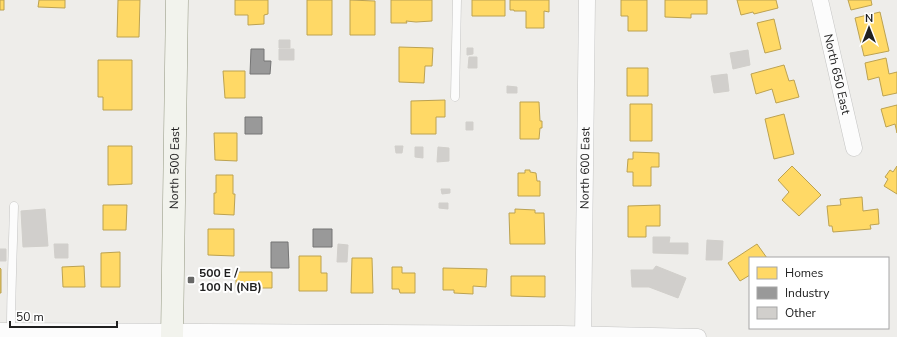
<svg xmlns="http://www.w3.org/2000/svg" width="897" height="337" font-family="'Nunito Sans',sans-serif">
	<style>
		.homes { fill: #ffd966; stroke: #bca251 }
		.industry { fill: #999; stroke: #757575 }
		.building { fill: #d1cfcc; stroke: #d1cfcb }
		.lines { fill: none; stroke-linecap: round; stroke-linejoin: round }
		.lane-casing { stroke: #c5c5c4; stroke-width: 9 }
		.street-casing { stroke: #c5c5c4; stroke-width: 17 }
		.secondary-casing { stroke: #949882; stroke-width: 23 }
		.lane { stroke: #fcfcfc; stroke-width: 8 }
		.street { stroke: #fcfcfc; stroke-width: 16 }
		.secondary { stroke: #f2f3ed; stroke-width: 22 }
		.poi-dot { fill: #686867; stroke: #fff; stroke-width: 1.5 }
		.labels { text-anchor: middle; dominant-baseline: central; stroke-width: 4; stroke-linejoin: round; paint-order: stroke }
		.street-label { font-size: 12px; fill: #202020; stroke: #fff }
		.poi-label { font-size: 12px; font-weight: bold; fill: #202020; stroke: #fff; text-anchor: start }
	</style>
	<rect width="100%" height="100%" fill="#eeedea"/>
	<path class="homes" d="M 0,0 L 4,0 L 4,10 L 0,10 Z
		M 39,0 L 65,0 L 65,8 L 38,7 Z
		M 118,0 L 140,0 L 139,37 L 117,37 Z
		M 235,0 L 268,0 L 268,14 L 264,15 L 264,24 L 248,25 L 248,15 L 235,15 Z
		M 307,0 L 332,0 L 332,35 L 307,35 Z
		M 350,0 L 375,1 L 375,35 L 350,35 Z
		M 391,0 L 432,0 L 432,21 L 416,22 L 406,21 L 407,23 L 391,23 Z
		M 472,0 L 505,0 L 505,16 L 472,16 Z
		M 510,0 L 549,0 L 549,12 L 544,11 L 544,28 L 526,28 L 526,11 L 514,11 L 514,10 L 510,10 Z
		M 621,0 L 647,0 L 647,31 L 628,31 L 628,16 L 621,16 Z
		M 665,0 L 707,0 L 707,14 L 691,14 L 691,18 L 665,17 Z
		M 737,0 L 776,0 L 778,8 L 754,14 L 753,12 L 741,15 Z
		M 848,0 L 871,0 L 872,5 L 851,10 Z
		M 880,12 L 889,51 L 864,56 L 855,18 Z
		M 774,19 L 781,49 L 765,53 L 757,23 Z
		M 399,47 L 433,48 L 432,66 L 425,66 L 424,83 L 399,82 Z
		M 886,58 L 889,74 L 897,72 L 897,93 L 883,96 L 879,77 L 868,80 L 865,63 Z
		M 98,60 L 132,60 L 132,110 L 103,110 L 103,97 L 98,97 Z
		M 784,65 L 789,81 L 794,80 L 799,97 L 776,103 L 772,89 L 756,94 L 751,74 Z
		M 627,68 L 648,68 L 648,96 L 627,96 Z
		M 223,71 L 245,71 L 245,98 L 225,98 Z
		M 445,100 L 445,117 L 436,117 L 436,134 L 411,134 L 411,101 Z
		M 520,102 L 539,102 L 540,121 L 542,121 L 542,128 L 540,128 L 539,139 L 520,139 Z
		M 630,104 L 652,104 L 652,141 L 630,141 Z
		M 897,105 L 897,133 L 895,124 L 886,127 L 881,109 Z
		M 784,114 L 794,154 L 774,159 L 765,119 Z
		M 214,133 L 237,133 L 237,161 L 215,160 Z
		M 108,146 L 132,146 L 132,184 L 108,185 Z
		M 633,152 L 659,153 L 659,167 L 651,167 L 651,186 L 633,186 L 633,172 L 627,172 L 628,159 L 633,159 Z
		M 792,166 L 821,195 L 799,216 L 782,200 L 789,192 L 778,180 Z
		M 897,166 L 897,194 L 884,186 L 888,179 L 885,177 L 890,170 L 893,172 Z
		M 525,170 L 530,170 L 530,172 L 536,173 L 537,181 L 540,181 L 540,196 L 518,196 L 518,173 L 525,173 Z
		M 216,175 L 233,175 L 233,194 L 235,194 L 234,215 L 214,214 L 214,193 L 216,193 Z
		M 862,197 L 863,211 L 878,209 L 879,224 L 870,225 L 871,229 L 833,232 L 832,226 L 829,226 L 827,206 L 841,205 L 840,199 Z
		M 103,205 L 127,205 L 126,230 L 103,230 Z
		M 660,205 L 660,226 L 646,226 L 646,237 L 628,237 L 628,206 Z
		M 515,209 L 535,210 L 535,213 L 544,213 L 545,244 L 510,244 L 509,213 L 515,213 Z
		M 208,229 L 234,229 L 234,256 L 208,255 Z
		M 757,244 L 767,258 L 750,258 L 750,275 L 740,281 L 728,263 Z
		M 120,252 L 120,287 L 101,287 L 101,253 Z
		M 299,256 L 321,256 L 321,273 L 327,273 L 327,291 L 299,291 Z
		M 352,258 L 372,258 L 373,293 L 351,293 Z
		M 84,266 L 85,287 L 63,287 L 62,267 Z
		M 392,267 L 402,267 L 402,273 L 415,273 L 415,293 L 400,293 L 399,289 L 392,289 Z
		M 0,268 L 1,269 L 1,293 L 0,293 Z
		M 443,268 L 487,269 L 486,287 L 473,286 L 473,294 L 454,293 L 454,290 L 443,290 Z
		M 236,272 L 272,272 L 272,288 L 236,288 Z
		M 511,276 L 545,276 L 545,297 L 511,296 Z"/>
	<path class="industry" d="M 251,49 L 264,49 L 264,61 L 271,61 L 270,74 L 250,74 Z
		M 245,117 L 262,117 L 262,134 L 245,134 Z
		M 313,229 L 332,229 L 332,247 L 313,247 Z
		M 271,242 L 288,242 L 289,268 L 271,268 Z"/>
	<path class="building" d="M 279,40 L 290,40 L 290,48 L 279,48 Z
		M 467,48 L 473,48 L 473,54 L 467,55 Z
		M 279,49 L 294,49 L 294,60 L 279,60 Z
		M 748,50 L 750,65 L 733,69 L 730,53 Z
		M 469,57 L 477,57 L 477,68 L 468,68 Z
		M 727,74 L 729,91 L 714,93 L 711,76 Z
		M 507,86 L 517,87 L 517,93 L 507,93 Z
		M 466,122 L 473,122 L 473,130 L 466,130 Z
		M 395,146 L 403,146 L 402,153 L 396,153 Z
		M 415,147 L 423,147 L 423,158 L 415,157 Z
		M 438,147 L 449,148 L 449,161 L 437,162 Z
		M 441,189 L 450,189 L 450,193 L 442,194 Z
		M 439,203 L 448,203 L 448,209 L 439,208 Z
		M 45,209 L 48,246 L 23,247 L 21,211 Z
		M 653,237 L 670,237 L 669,243 L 688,243 L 688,254 L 653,253 Z
		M 707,240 L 723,241 L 722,260 L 706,260 Z
		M 54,244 L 68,244 L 68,258 L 55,258 Z
		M 338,244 L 348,245 L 347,262 L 337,262 Z
		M 0,249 L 6,249 L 6,261 L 0,261 Z
		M 656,266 L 686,278 L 678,298 L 649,287 L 632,287 L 631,270 L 653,270 Z"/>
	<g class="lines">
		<g class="lane-casing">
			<path id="lane" d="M 455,97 L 457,0
				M 11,331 C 11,289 13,247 14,206"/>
		</g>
		<g class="street-casing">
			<g id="street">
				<path id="s1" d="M 820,0 L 854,148"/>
				<path d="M 0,331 L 562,334 L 698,337"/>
				<path id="s2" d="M 583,337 L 587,0"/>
			</g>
		</g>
		<g class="secondary-casing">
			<g id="secondary">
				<path id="s3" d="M 172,337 L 177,0"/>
			</g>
		</g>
		<use href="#lane" class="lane"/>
		<use href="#street" class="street"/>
		<use href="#secondary" class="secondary"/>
	</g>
	<rect class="poi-dot" x="187" y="276" width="8" height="8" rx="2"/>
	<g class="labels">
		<g class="street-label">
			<text stroke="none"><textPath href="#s1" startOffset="76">North 650 East</textPath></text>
			<text stroke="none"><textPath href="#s3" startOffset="169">North 500 East</textPath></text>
			<text stroke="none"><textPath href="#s2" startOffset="169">North 600 East</textPath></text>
		</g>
		<g class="poi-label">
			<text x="199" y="273">500 E /<tspan x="199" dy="14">100 N (NB)</tspan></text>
		</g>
	</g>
	<rect x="749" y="257" width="140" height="72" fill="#ffffff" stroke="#a6a6a6"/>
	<rect x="757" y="267" width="20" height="12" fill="#ffd966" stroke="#a6a6a6"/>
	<text x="785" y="277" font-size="12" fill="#202020">Homes</text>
	<rect x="757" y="287" width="20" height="12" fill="#999999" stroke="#a6a6a6"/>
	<text x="785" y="297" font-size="12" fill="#202020">Industry</text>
	<rect x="757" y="307" width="20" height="12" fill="#d1cfcc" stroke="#a6a6a6"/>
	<text x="785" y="317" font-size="12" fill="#202020">Other</text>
	<g transform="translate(869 28)" stroke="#ffffff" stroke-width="3" paint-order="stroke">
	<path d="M0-3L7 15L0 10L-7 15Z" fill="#202020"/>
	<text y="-6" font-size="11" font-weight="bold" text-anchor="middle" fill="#202020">N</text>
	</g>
	<path d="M10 321v6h107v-6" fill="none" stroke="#202020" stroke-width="2"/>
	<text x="16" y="321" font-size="12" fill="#202020" stroke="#ffffff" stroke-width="3" paint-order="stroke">50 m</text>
</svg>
